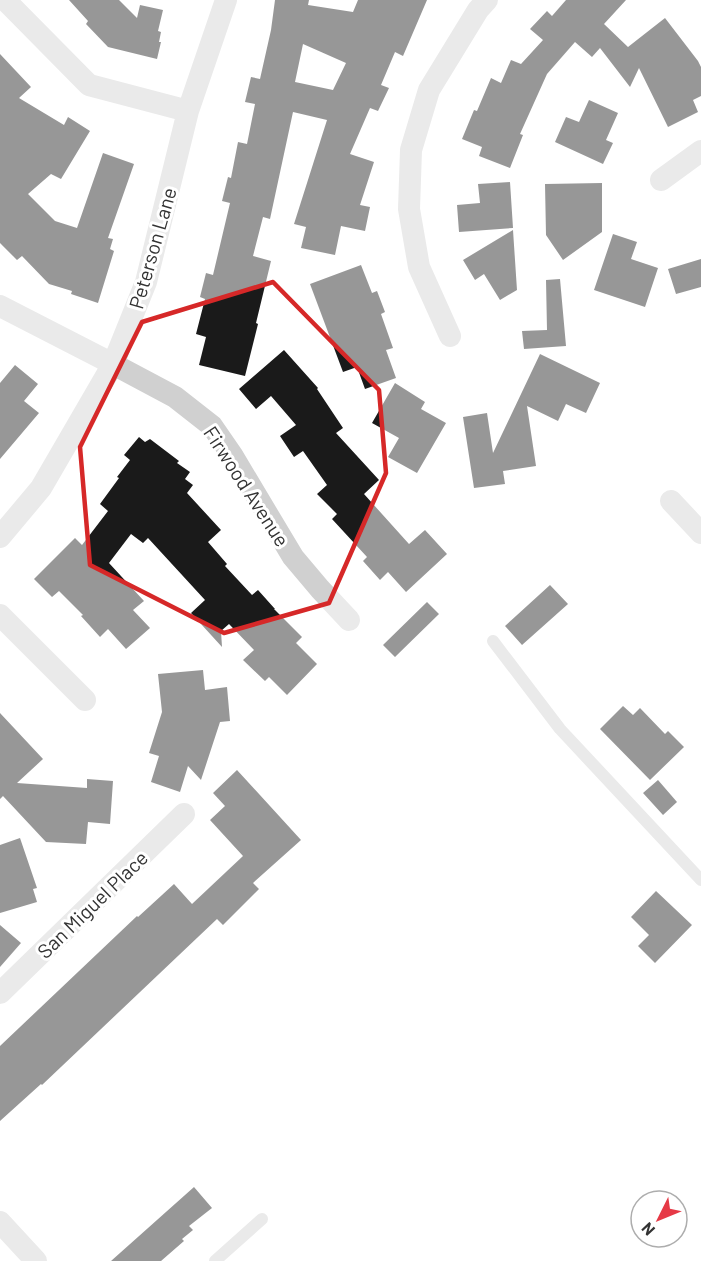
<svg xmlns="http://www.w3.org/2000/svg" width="701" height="1261" font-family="Barlow,sans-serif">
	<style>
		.building { fill: #1a1a1a; fill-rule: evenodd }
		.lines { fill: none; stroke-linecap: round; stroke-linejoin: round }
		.lane { stroke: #d0d0d0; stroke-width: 12 }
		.street { stroke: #d0d0d0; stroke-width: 22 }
		.marked { fill: none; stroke: #d62828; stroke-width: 4.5; stroke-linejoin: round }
		.labels { text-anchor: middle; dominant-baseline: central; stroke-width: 6; stroke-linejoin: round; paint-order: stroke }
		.street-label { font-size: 20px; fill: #333; stroke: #fff }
	</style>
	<rect width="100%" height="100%" fill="#fff"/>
	<path class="building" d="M 69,0 L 119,0 L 137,18 L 140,5 L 163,10 L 158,31 L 161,32 L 159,42 L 161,42 L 157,59 L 108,47 L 86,24 L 88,21 Z
		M 275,0 L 309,0 L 308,5 L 353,12 L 358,0 L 427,0 L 403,56 L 395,52 L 381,85 L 389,88 L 378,111 L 370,108 L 350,154 L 374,162 L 360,205 L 370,207 L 365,231 L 341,226 L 335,255 L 301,248 L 306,227 L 294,224 L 327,120 L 293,112 L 270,219 L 263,217 L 253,256 L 271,261 L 256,323 L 258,324 L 245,376 L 199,365 L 206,337 L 196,334 L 205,299 L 200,297 L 206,273 L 213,275 L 230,203 L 222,201 L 228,177 L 231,178 L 238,142 L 247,144 L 255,104 L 245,102 L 251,77 L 260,79 L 271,30 ZM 303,44 L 346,63 L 333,90 L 295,82 Z
		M 566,0 L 626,0 L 604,24 L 628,47 L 665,18 L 698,61 L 701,67 L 701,96 L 693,100 L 698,112 L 668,127 L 639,68 L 630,87 L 600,48 L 592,57 L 575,42 L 547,74 L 520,134 L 523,135 L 510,168 L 479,156 L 482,147 L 462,139 L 474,110 L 477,111 L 491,78 L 501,83 L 511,60 L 521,64 L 543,40 L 530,29 L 547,11 L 552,16 Z
		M 0,54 L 31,87 L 19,98 L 64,125 L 68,117 L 90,131 L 61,179 L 51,174 L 28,194 L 55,221 L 77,228 L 103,153 L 134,164 L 108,238 L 113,239 L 110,249 L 114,251 L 98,303 L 71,294 L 72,291 L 49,284 L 22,256 L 17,260 L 0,243 Z
		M 589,100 L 618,113 L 606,140 L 613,143 L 603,164 L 555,142 L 566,117 L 579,122 Z
		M 510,182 L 513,228 L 459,232 L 457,205 L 480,203 L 478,184 Z
		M 602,183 L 602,232 L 563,260 L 546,235 L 545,184 Z
		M 513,230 L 517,290 L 500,300 L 484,274 L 475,280 L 463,260 Z
		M 613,234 L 637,242 L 631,259 L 658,268 L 645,307 L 594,290 Z
		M 701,259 L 701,287 L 676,294 L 668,269 Z
		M 361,265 L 372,293 L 377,291 L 385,312 L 381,314 L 393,348 L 386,350 L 396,378 L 365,389 L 357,367 L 343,372 L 310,284 Z
		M 560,279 L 566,346 L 524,349 L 522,331 L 547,330 L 546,280 Z
		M 284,350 L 318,388 L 317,389 L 343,428 L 336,433 L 379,480 L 364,494 L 409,544 L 425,530 L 447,554 L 406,592 L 388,572 L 380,580 L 363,561 L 367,557 L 332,519 L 337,514 L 317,494 L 327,485 L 303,451 L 294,457 L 280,436 L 296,425 L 271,396 L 256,409 L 239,389 Z
		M 540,354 L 600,383 L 586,413 L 566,404 L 558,421 L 527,406 L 536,466 L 503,471 L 505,484 L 474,488 L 463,417 L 487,413 L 493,453 Z
		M 15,365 L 38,384 L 24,401 L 39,413 L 0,459 L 0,383 Z
		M 395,383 L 425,402 L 421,409 L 446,423 L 417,473 L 388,457 L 399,438 L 372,423 Z
		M 139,437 L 145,442 L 150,439 L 179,461 L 177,463 L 190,472 L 185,479 L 193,485 L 187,493 L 221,530 L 208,542 L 227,564 L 225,566 L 252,595 L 258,590 L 275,609 L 274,609 L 302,637 L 296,643 L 317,664 L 287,695 L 269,677 L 265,681 L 243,660 L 254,650 L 229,624 L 221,631 L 222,647 L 191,613 L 205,600 L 148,538 L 143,543 L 131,534 L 109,563 L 144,601 L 133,610 L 150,628 L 126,649 L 108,629 L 100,637 L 81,616 L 83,615 L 59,591 L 52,597 L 34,579 L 75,538 L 82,545 L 108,511 L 100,504 L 119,478 L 117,477 L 130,460 L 124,455 Z
		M 550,585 L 568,604 L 522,645 L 505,626 Z
		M 427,602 L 439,614 L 395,657 L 383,645 Z
		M 203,670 L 205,690 L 227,687 L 230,721 L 220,722 L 201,780 L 188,766 L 180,792 L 151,782 L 159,756 L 149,753 L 162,712 L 158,674 Z
		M 623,706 L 633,715 L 640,708 L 665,734 L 668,731 L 684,747 L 650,780 L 600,729 Z
		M 0,713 L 43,759 L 17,783 L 87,788 L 87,779 L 113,781 L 110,824 L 88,822 L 86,844 L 46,842 L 3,796 L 0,799 Z
		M 237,770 L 301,840 L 253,883 L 259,889 L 223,925 L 217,919 L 42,1085 L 41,1084 L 0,1121 L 0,1046 L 137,916 L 138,917 L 174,884 L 192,904 L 243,856 L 210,820 L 225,806 L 213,793 Z
		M 658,780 L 677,802 L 663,815 L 643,793 Z
		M 20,838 L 37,888 L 33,889 L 37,902 L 0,913 L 0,845 Z
		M 656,891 L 692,925 L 655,963 L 638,946 L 649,935 L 631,917 Z
		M 0,925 L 21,943 L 0,967 Z
		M 194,1187 L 212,1208 L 189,1226 L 193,1230 L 182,1239 L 184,1241 L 161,1261 L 111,1261 Z"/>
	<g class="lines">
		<path class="lane" d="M 493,641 L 560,729 L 701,880
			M 215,1261 L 262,1219"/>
		<path class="street" d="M 5,0 L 89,85 L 188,111
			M 661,180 L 701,151
			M 0,306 L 113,364 L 175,397 L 212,426 L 232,455 L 293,557 L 320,589 L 349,620
			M 450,336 L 419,267 L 409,209 L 411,150 L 429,90 L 478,10 L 487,0
			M 671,501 L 701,533
			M 0,537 L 41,488 L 113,364 L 146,282 L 188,111 L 226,0
			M 0,615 L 85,700
			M 0,993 L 184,814
			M 0,1222 L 36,1261"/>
	</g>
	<path d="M0 0H701V1261H0ZM 273,282 L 379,390 L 386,473 L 329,603 L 224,633 L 90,565 L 80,447 L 142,322 Z" fill="#fff" fill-opacity=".55" fill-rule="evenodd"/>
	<path class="marked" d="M 273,282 L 379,390 L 386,473 L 329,603 L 224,633 L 90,565 L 80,447 L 142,322 Z"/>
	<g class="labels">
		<g class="street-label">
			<text transform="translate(152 248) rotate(-74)">Peterson Lane</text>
			<text transform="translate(247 486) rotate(57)">Firwood Avenue</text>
			<text transform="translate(92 904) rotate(-44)">San Miguel Place</text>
		</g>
	</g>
	<g transform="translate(659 1219) rotate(227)"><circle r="28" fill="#ffffff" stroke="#adadad" stroke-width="1.5"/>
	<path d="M0-4.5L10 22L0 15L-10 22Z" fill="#e63946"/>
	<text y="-9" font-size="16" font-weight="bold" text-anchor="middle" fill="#333333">N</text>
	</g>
</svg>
